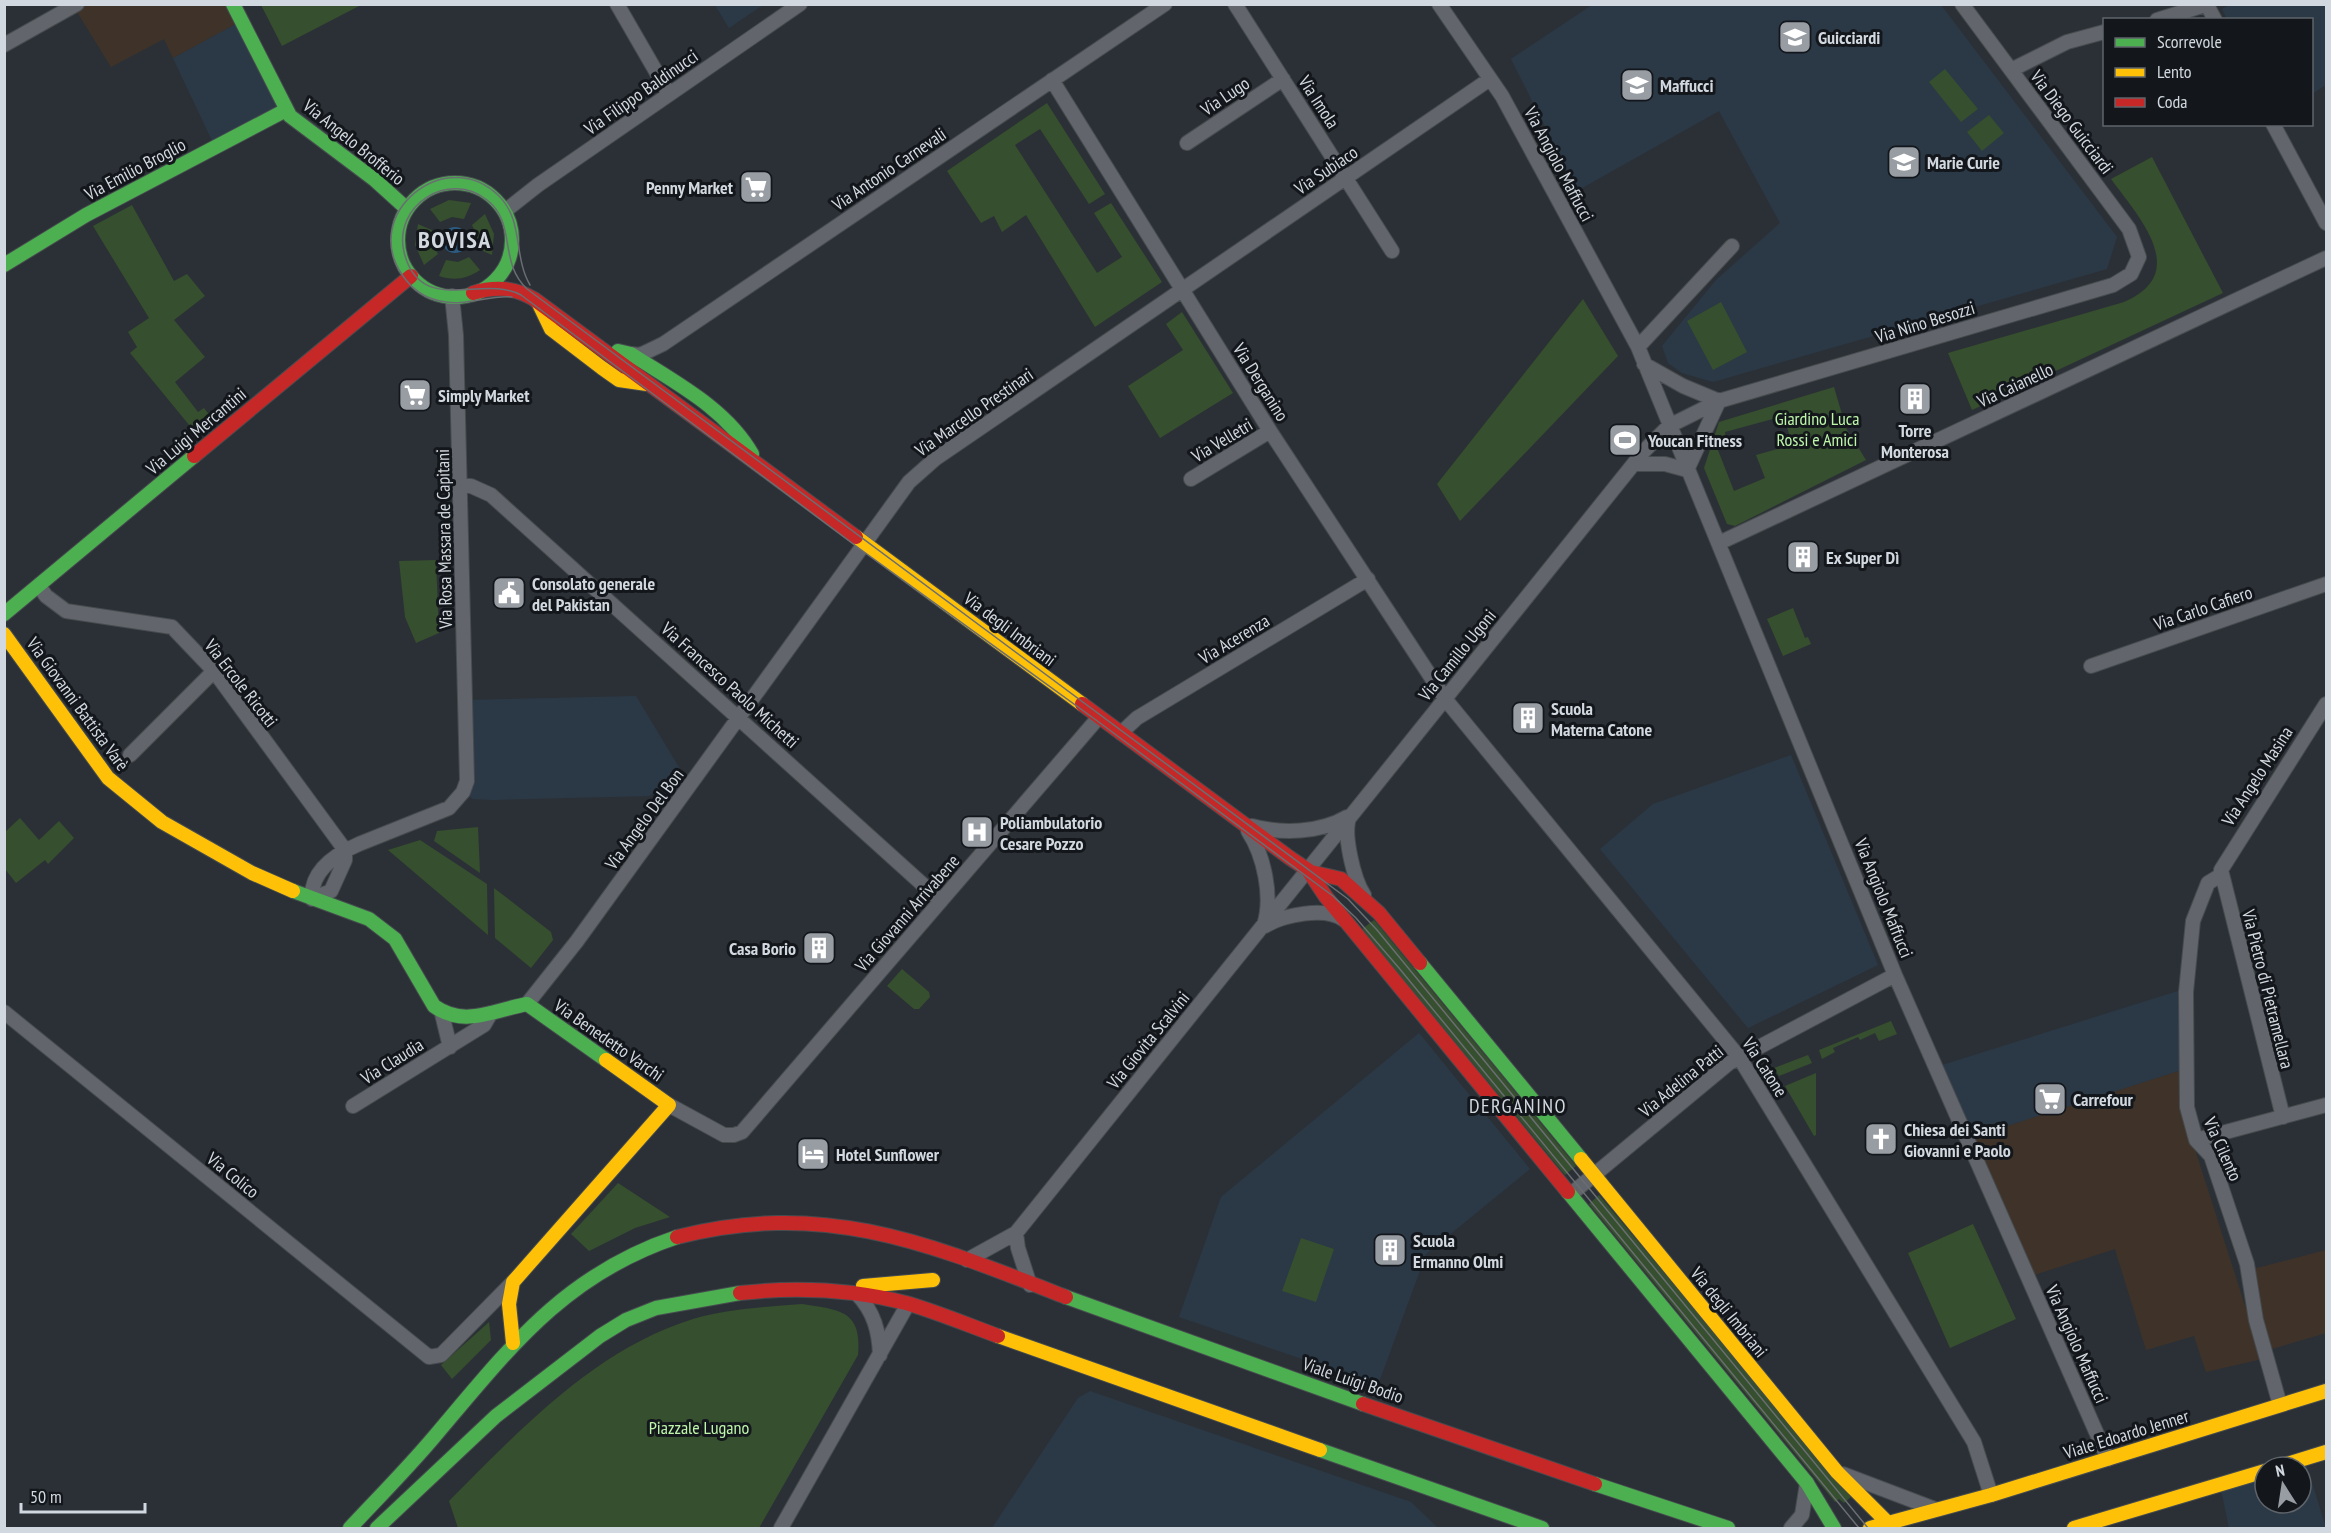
<svg xmlns="http://www.w3.org/2000/svg" width="2331" height="1533" font-family="'PT Sans Narrow',sans-serif">
	<style>
		.built { fill: #2b3947 }
		.industrial { fill: #3f3329 }
		.green { fill: #364f2e; fill-rule: evenodd }
		.water { fill: #2c5a80 }
		.lines { fill: none; stroke-linecap: round; stroke-linejoin: round }
		.street-tunnel { stroke: #44494f; stroke-width: 14; stroke-dasharray: 14 7; stroke-linecap: butt }
		.street-casing { stroke: #464b4f; stroke-width: 16 }
		.fast-casing { stroke: #464b4f; stroke-width: 16 }
		.slow-casing { stroke: #464b4f; stroke-width: 16 }
		.jam-casing { stroke: #464b4f; stroke-width: 16 }
		.street { stroke: #62666c; stroke-width: 14 }
		.fast { stroke: #4caf50; stroke-width: 14 }
		.slow { stroke: #ffc107; stroke-width: 14 }
		.jam { stroke: #c62828; stroke-width: 14 }
		.tram { stroke: #6a6e72; stroke-width: 1.5 }
		.labels { text-anchor: middle; dominant-baseline: central; stroke-width: 6; stroke-linejoin: round; paint-order: stroke }
		.poi-label { font-size: 18px; font-weight: bold; fill: #d2d8df; stroke: #13171c; text-anchor: start }
		.street-label { font-size: 18px; fill: #d2d8df; stroke: #13171c }
		.park-label { font-size: 18px; fill: #bef6aa; stroke: #13171c }
		.neighbourhood-label { font-size: 20px; letter-spacing: 1.5px; fill: #d2d8df; stroke: #13171c }
		.district-label { font-size: 24px; font-weight: bold; letter-spacing: 1.5px; fill: #d2d8df; stroke: #13171c }
	</style>
	<rect width="100%" height="100%" fill="#2b3036"/>
	<path class="built" d="M 715,5 L 763,5 L 729,28 Z
		M 1592,5 L 1941,5 L 2117,237 L 2107,269 L 1713,382 L 1682,373 L 1668,363 L 1662,346 L 1716,280 L 1780,223 L 1719,111 L 1575,192 L 1575,186 L 1511,59 Z
		M 2229,5 L 2326,5 L 2326,85 L 2312,94 L 2312,20 L 2227,19 L 2222,9 Z
		M 241,21 L 279,113 L 215,147 L 173,58 Z
		M 636,696 L 683,774 L 649,796 L 493,800 L 473,799 L 465,794 L 467,700 Z
		M 1791,755 L 1878,965 L 1748,1028 L 1600,849 L 1653,804 Z
		M 2178,991 L 2184,991 L 2182,1070 L 1970,1138 L 1939,1066 Z
		M 1419,1033 L 1530,1169 L 1426,1254 L 1378,1385 L 1179,1317 L 1221,1197 Z
		M 1090,1391 L 1411,1502 L 1438,1528 L 992,1528 L 1078,1398 Z
		M 2306,1463 L 2326,1528 L 2229,1528 L 2221,1489 L 2265,1475 L 2265,1503 L 2301,1503 L 2301,1467 Z"/>
	<path class="industrial" d="M 78,4 L 232,5 L 241,21 L 173,58 L 164,39 L 111,67 L 74,7 Z
		M 2182,1070 L 2192,1140 L 2262,1359 L 2206,1372 L 2194,1336 L 2146,1350 L 2115,1249 L 2034,1275 L 1970,1138 Z
		M 2326,1250 L 2326,1333 L 2268,1350 L 2253,1269 Z"/>
	<path class="green" d="M 261,5 L 361,5 L 282,46 Z
		M 1945,69 L 1978,109 L 1961,122 L 1929,82 Z
		M 1047,103 L 1105,194 L 1089,204 L 1040,129 L 1015,145 L 1097,273 L 1122,257 L 1094,213 L 1111,203 L 1162,282 L 1095,327 L 1026,215 L 1002,232 L 994,216 L 981,223 L 947,171 Z
		M 1989,115 L 2004,133 L 1982,151 L 1967,132 Z
		M 2152,157 L 2223,293 L 1972,410 L 1948,353 L 2124,302 C 2192,273 2138,216 2111,179 Z
		M 449,200 L 471,203 L 464,219 L 452,217 L 440,222 L 430,209 Z
		M 132,205 L 174,281 L 187,274 L 205,296 L 174,320 L 205,357 L 175,382 L 198,412 L 204,408 L 211,417 L 194,431 L 130,353 L 137,347 L 128,332 L 149,318 L 93,226 Z
		M 485,214 L 494,234 L 492,255 L 476,248 L 477,236 L 472,225 Z
		M 418,224 L 434,231 L 432,243 L 438,254 L 424,265 L 415,245 Z
		M 469,257 L 480,270 C 467,279 454,281 439,276 L 446,260 L 458,262 Z
		M 1583,299 L 1618,356 L 1460,521 L 1437,484 Z
		M 1721,302 L 1747,352 L 1713,370 L 1687,321 Z
		M 1182,312 L 1233,393 L 1160,438 L 1128,386 L 1183,350 L 1166,324 Z
		M 1834,387 L 1846,428 L 1866,460 L 1735,526 L 1727,524 L 1704,468 L 1719,422 ZM 1784,416 L 1792,445 L 1756,455 L 1765,478 L 1734,491 L 1716,445 L 1726,440 L 1725,432 Z
		M 436,560 L 439,633 L 416,643 L 405,617 L 399,561 Z
		M 1793,608 L 1805,638 L 1808,637 L 1811,644 L 1783,656 L 1767,619 Z
		M 20,818 L 39,840 L 59,821 L 74,838 L 48,864 L 45,860 L 16,883 L 5,869 L 5,832 Z
		M 478,827 L 480,873 L 434,841 L 437,831 Z
		M 420,840 L 487,884 L 488,935 L 388,850 Z
		M 494,888 L 551,932 L 553,940 L 531,968 L 495,938 Z
		M 1374,920 L 1576,1166 L 1565,1175 L 1362,929 Z
		M 902,969 L 929,992 L 930,997 L 919,1009 L 914,1009 L 887,986 Z
		M 1891,1021 L 1897,1034 L 1879,1041 L 1875,1033 L 1860,1040 L 1858,1037 L 1833,1048 L 1835,1052 L 1822,1059 L 1819,1050 Z
		M 1808,1055 L 1812,1063 L 1779,1076 L 1774,1068 Z
		M 1816,1073 L 1816,1135 L 1814,1136 L 1785,1086 Z
		M 618,1183 L 670,1217 L 635,1228 L 589,1251 L 571,1234 Z
		M 1599,1195 L 1851,1497 L 1844,1503 L 1839,1499 L 1835,1502 L 1589,1204 Z
		M 1973,1224 L 2016,1319 L 1950,1348 L 1908,1253 Z
		M 1301,1238 L 1334,1249 L 1316,1302 L 1282,1291 Z
		M 802,1304 C 840,1310 862,1310 858,1355 L 759,1528 L 458,1528 L 449,1501 C 519,1431 595,1349 693,1319 C 729,1309 765,1307 802,1304 Z
		M 489,1322 L 491,1340 L 452,1379 L 441,1365 Z"/>
	<path class="water" d="M442 240a13 13 0 1 1 26 0a13 13 0 1 1-26 0Z"/>
	<g class="lines">
		<path class="street-tunnel" d="M 116,769 L 130,755"/>
		<g class="street-casing">
			<path id="street" d="M 617,4 L 669,94
				M 1235,4 L 1392,251
				M 1439,4 L 1502,96 L 1638,347 L 1895,975 L 2108,1459
				M 2207,5 L 2215,20
				M 2157,20 L 2208,4
				M 4,45 L 77,4
				M 2011,70 L 2067,42 L 2104,32
				M 1052,80 L 1270,431 L 1446,700 L 1739,1057 L 1974,1442 L 1991,1495
				M 2273,124 L 2326,223
				M 1187,143 L 1283,79
				M 505,211 L 538,185 L 800,4
				M 1638,347 L 1732,246
				M 631,354 L 640,355 L 663,344 L 1165,4
				M 1644,364 L 1683,386 L 1719,401
				M 1634,464 L 1665,464 L 1687,470
				M 1687,470 L 1719,401
				M 1191,479 L 1270,431
				M 460,486 L 471,486 L 491,495 L 941,901
				M 1719,543 L 2326,258
				M 39,586 L 46,596 L 66,611 L 172,627 L 214,671 L 345,850
				M 2091,666 L 2326,584
				M 1121,733 L 1137,718 L 1368,579
				M 130,755 L 214,671
				M 1350,816 C 1342,832 1354,880 1364,895
				M 1252,826 C 1281,834 1320,833 1347,817
				M 1248,831 C 1264,855 1273,897 1264,925
				M 345,850 L 345,860 L 331,891 L 312,899 C 310,871 336,854 359,844 L 449,808 L 463,792 L 467,781 L 456,335 L 452,296
				M 2221,875 L 2208,883 L 2193,921 L 2186,992 L 2187,1107 L 2196,1140 L 2211,1156 L 2247,1264 L 2256,1320 L 2280,1405
				M 1265,926 C 1283,915 1326,906 1344,920
				M 527,1004 L 577,941 L 909,482 L 935,459 L 1490,79
				M 4,1012 L 429,1357 L 441,1355 L 512,1283
				M 442,1014 L 450,1047
				M 669,1105 L 724,1135 L 734,1135 L 742,1132 L 1099,717
				M 353,1106 L 484,1025 L 491,1013
				M 2283,1117 L 2221,870 L 2326,704
				M 2196,1140 L 2326,1105
				M 1571,1194 L 1729,1063 L 1895,975
				M 1016,1233 L 1018,1248 L 1030,1285
				M 967,1260 L 1016,1233 L 1644,451 L 1669,426 L 1719,401 L 2113,285 L 2131,274 L 2139,257 L 2129,229 L 1962,4
				M 857,1294 C 874,1312 879,1331 880,1355
				M 1843,1474 L 1935,1509
				M 781,1528 L 908,1304
				M 1791,1528 L 1802,1515 L 1807,1483"/>
		</g>
		<g class="fast-casing">
			<path id="fast" d="M 233,4 L 290,116 L 375,180 L 407,209
				M398 240a57 57 0 1 1 114 0a57 57 0 1 1-114 0Z
				M 4,265 L 86,215 L 286,110
				M 618,351 L 631,354 C 674,382 726,408 752,454
				M 4,614 L 194,456
				M 293,891 L 369,919 L 395,939 L 434,1006 C 464,1028 495,1010 527,1004 L 606,1060
				M 1420,963 L 1581,1159
				M 1568,1192 L 1807,1483 L 1834,1528
				M 1066,1297 L 1363,1404
				M 1320,1450 L 1542,1528
				M 1595,1484 L 1728,1528
				M 350,1528 C 378,1498 407,1469 434,1437 C 508,1350 563,1275 677,1237
				M 377,1528 L 496,1416 L 600,1336 L 626,1320 L 656,1308 L 740,1293"/>
		</g>
		<g class="slow-casing">
			<path id="slow" d="M 539,304 L 551,329 L 602,368 L 619,380 L 647,384
				M 856,537 L 1082,704
				M 4,634 L 108,778 L 162,822 L 252,873 L 293,891
				M 1581,1159 L 1837,1472 L 1893,1528
				M 863,1286 L 933,1280
				M 998,1336 L 1320,1450
				M 513,1343 L 509,1304 L 513,1282 L 669,1105 L 606,1060
				M 2277,1467 L 2326,1452
				M 1870,1528 L 1991,1495 L 2326,1391
				M 2074,1528 L 2265,1471"/>
		</g>
		<g class="jam-casing">
			<path id="jam" d="M 473,293 C 495,286 514,287 534,299 L 856,537
				M 194,456 L 411,276
				M 1082,704 L 1290,858 L 1311,872 L 1341,879 L 1379,913 L 1420,963
				M 1308,870 L 1326,897 L 1568,1192
				M 677,1237 C 825,1199 930,1244 1066,1297
				M 740,1293 C 795,1287 851,1289 906,1303 C 937,1312 968,1325 998,1336
				M 1363,1404 L 1595,1484"/>
		</g>
		<use href="#street" class="street"/>
		<use href="#fast" class="fast"/>
		<use href="#slow" class="slow"/>
		<use href="#jam" class="jam"/>
		<path class="tram" d="M 512,297 C 488,295 464,307 440,301 C 425,298 412,289 403,276 C 359,214 446,143 499,196 C 524,221 513,256 530,285
			M 1859,1528 L 1399,968 L 1356,918 L 1333,896 L 1096,720 L 860,549 L 521,295 C 482,274 420,317 404,252 C 393,205 449,170 487,200 C 517,223 498,262 527,289 L 1348,899 L 1377,930 L 1868,1528"/>
	</g>
	<defs>
		<g id="school-square" transform="scale(1.725)"><rect x="-9" y="-9" width="18" height="18" rx="4" fill="#989da4" stroke="#13171c"/><path d="M0-5L7-2L0 1L-7-2ZM-4 1L0 2.5L4 1V4Q0 6-4 4Z" fill="#fff"/></g>
		<g id="supermarket-square" transform="scale(1.725)"><rect x="-9" y="-9" width="18" height="18" rx="4" fill="#989da4" stroke="#13171c"/><path d="M-6-5.5h2.5l.6 2H6L4.5 2H-2.5L-4.4-4H-6ZM-1.5 3.2a1.3 1.3 0 1 0 .1 0ZM3 3.2a1.3 1.3 0 1 0 .1 0Z" fill="#fff"/></g>
		<g id="building-square" transform="scale(1.725)"><rect x="-9" y="-9" width="18" height="18" rx="4" fill="#989da4" stroke="#13171c"/><path d="M-4-6H4V6H1V3H-1V6H-4ZM-2.5-4.3h1.7v1.8h-1.7ZM.8-4.3h1.7v1.8H.8ZM-2.5-1h1.7V.8h-1.7ZM.8-1h1.7V.8H.8Z" fill="#fff"/></g>
		<g id="stadium-square" transform="scale(1.725)"><rect x="-9" y="-9" width="18" height="18" rx="4" fill="#989da4" stroke="#13171c"/><path d="M0-5a6.5 5 0 1 0 0 10a6.5 5 0 1 0 0-10ZM-3.5-1.8h7v3.6h-7Z" fill="#fff"/></g>
		<g id="civic-square" transform="scale(1.725)"><rect x="-9" y="-9" width="18" height="18" rx="4" fill="#989da4" stroke="#13171c"/><path d="M-.6-6.5H3V-4.5H.6V-3L4-1V1h2V6H-6V1h2V-1L-.6-3ZM-1.2 2.5V6h2.4V2.5Z" fill="#fff"/></g>
		<g id="hospital-square" transform="scale(1.725)"><rect x="-9" y="-9" width="18" height="18" rx="4" fill="#989da4" stroke="#13171c"/><path d="M-5-5h3v3.5h4V-5h3V5h-3V1.5h-4V5h-3Z" fill="#fff"/></g>
		<g id="church-square" transform="scale(1.725)"><rect x="-9" y="-9" width="18" height="18" rx="4" fill="#989da4" stroke="#13171c"/><path d="M-1.2-6h2.4v3.5h3.3v2.4h-3.3V6h-2.4V-.1h-3.3v-2.4h3.3Z" fill="#fff"/></g>
		<g id="hotel-square" transform="scale(1.725)"><rect x="-9" y="-9" width="18" height="18" rx="4" fill="#989da4" stroke="#13171c"/><path d="M-6-4.5h1.5V1H6V5H4.5V3h-9V5H-6ZM-4 0a1.8 1.8 0 1 1 3.6 0ZM.5 0V-2.5h3Q6-2.5 6 0Z" fill="#fff"/></g>
	</defs>
	<g fill-rule="evenodd">
		<use href="#school-square" x="1795" y="37"/>
		<use href="#school-square" x="1637" y="85"/>
		<use href="#school-square" x="1904" y="162"/>
		<use href="#supermarket-square" x="756" y="187"/>
		<use href="#supermarket-square" x="415" y="395"/>
		<use href="#building-square" x="1915" y="399"/>
		<use href="#stadium-square" x="1625" y="440"/>
		<use href="#building-square" x="1803" y="557"/>
		<use href="#civic-square" x="509" y="593"/>
		<use href="#building-square" x="1528" y="718"/>
		<use href="#hospital-square" x="977" y="832"/>
		<use href="#building-square" x="819" y="948"/>
		<use href="#supermarket-square" x="2050" y="1099"/>
		<use href="#church-square" x="1881" y="1139"/>
		<use href="#hotel-square" x="813" y="1154"/>
		<use href="#building-square" x="1390" y="1250"/>
	</g>
	<g class="labels">
		<g class="poi-label">
			<text x="1818" y="37">Guicciardi</text>
			<text x="1660" y="85">Maffucci</text>
			<text x="1927" y="162">Marie Curie</text>
			<text x="733" y="187" text-anchor="end">Penny Market</text>
			<text x="438" y="395">Simply Market</text>
			<text x="1915" y="430" text-anchor="middle">Torre<tspan x="1915" dy="21">Monterosa</tspan></text>
			<text x="1648" y="440">Youcan Fitness</text>
			<text x="1826" y="557">Ex Super Dì</text>
			<text x="532" y="583">Consolato generale<tspan x="532" dy="21">del Pakistan</tspan></text>
			<text x="1551" y="708">Scuola<tspan x="1551" dy="21">Materna Catone</tspan></text>
			<text x="1000" y="822">Poliambulatorio<tspan x="1000" dy="21">Cesare Pozzo</tspan></text>
			<text x="796" y="948" text-anchor="end">Casa Borio</text>
			<text x="2073" y="1099">Carrefour</text>
			<text x="1904" y="1129">Chiesa dei Santi<tspan x="1904" dy="21">Giovanni e Paolo</tspan></text>
			<text x="836" y="1154">Hotel Sunflower</text>
			<text x="1413" y="1240">Scuola<tspan x="1413" dy="21">Ermanno Olmi</tspan></text>
		</g>
		<g class="street-label">
			<text transform="translate(641 92) rotate(-35)">Via Filippo Baldinucci</text>
			<text transform="translate(1225 96) rotate(-34)">Via Lugo</text>
			<text transform="translate(1319 102) rotate(57)">Via Imola</text>
			<text transform="translate(2072 122) rotate(53)">Via Diego Guicciardi</text>
			<text transform="translate(354 142) rotate(39)">Via Angelo Brofferio</text>
			<text transform="translate(1559 164) rotate(62)">Via Angiolo Maffucci</text>
			<text transform="translate(135 169) rotate(-28)">Via Emilio Broglio</text>
			<text transform="translate(889 169) rotate(-34)">Via Antonio Carnevali</text>
			<text transform="translate(1326 170) rotate(-34)">Via Subiaco</text>
			<text transform="translate(1925 322) rotate(-17)">Via Nino Besozzi</text>
			<text transform="translate(1261 382) rotate(58)">Via Derganino</text>
			<text transform="translate(2015 385) rotate(-25)">Via Caianello</text>
			<text transform="translate(974 412) rotate(-35)">Via Marcello Prestinari</text>
			<text transform="translate(196 431) rotate(-40)">Via Luigi Mercantini</text>
			<text transform="translate(1222 440) rotate(-31)">Via Velletri</text>
			<text transform="translate(444 539) rotate(-91)">Via Rosa Massara de Capitani</text>
			<text transform="translate(2203 608) rotate(-19)">Via Carlo Cafiero</text>
			<text transform="translate(1010 629) rotate(37)">Via degli Imbriani</text>
			<text transform="translate(1234 639) rotate(-31)">Via Acerenza</text>
			<text transform="translate(1457 655) rotate(-51)">Via Camillo Ugoni</text>
			<text transform="translate(241 683) rotate(52)">Via Ercole Ricotti</text>
			<text transform="translate(730 685) rotate(42)">Via Francesco Paolo Michetti</text>
			<text transform="translate(78 704) rotate(54)">Via Giovanni Battista Varè</text>
			<text transform="translate(2257 776) rotate(-57)">Via Angelo Masina</text>
			<text transform="translate(644 819) rotate(-54)">Via Angelo Del Bon</text>
			<text transform="translate(1884 898) rotate(68)">Via Angiolo Maffucci</text>
			<text transform="translate(907 913) rotate(-49)">Via Giovanni Arrivabene</text>
			<text transform="translate(2268 989) rotate(76)">Via Pietro di Pietramellara</text>
			<text transform="translate(609 1040) rotate(35)">Via Benedetto Varchi</text>
			<text transform="translate(1148 1040) rotate(-51)">Via Giovita Scalvini</text>
			<text transform="translate(392 1061) rotate(-32)">Via Claudia</text>
			<text transform="translate(1765 1067) rotate(57)">Via Catone</text>
			<text transform="translate(1681 1081) rotate(-39)">Via Adelina Patti</text>
			<text transform="translate(2223 1149) rotate(66)">Via Cilento</text>
			<text transform="translate(233 1175) rotate(39)">Via Colico</text>
			<text transform="translate(1729 1312) rotate(51)">Via degli Imbriani</text>
			<text transform="translate(2077 1344) rotate(66)">Via Angiolo Maffucci</text>
			<text transform="translate(1353 1380) rotate(19)">Viale Luigi Bodio</text>
			<text transform="translate(2126 1434) rotate(-17)">Viale Edoardo Jenner</text>
		</g>
		<g class="park-label">
			<text x="1817" y="418">Giardino Luca<tspan x="1817" dy="21">Rossi e Amici</tspan></text>
			<text x="699" y="1427">Piazzale Lugano</text>
		</g>
		<g class="neighbourhood-label">
			<text x="1518" y="1106">DERGANINO</text>
		</g>
		<g class="district-label">
			<text x="455" y="239">BOVISA</text>
		</g>
	</g>
	<rect width="2331" height="1533" fill="none" stroke="#d2d8df" stroke-width="12"/>
	<rect x="2103" y="18" width="210" height="108" fill="#13171c" stroke="#5f646a" stroke-width="1.5"/>
	<rect x="2115" y="38" width="30" height="9" fill="#4caf50" stroke="#5f646a" stroke-width="1.5"/>
	<text x="2157" y="48" font-size="18" fill="#d2d8df">Scorrevole</text>
	<rect x="2115" y="68" width="30" height="9" fill="#ffc107" stroke="#5f646a" stroke-width="1.5"/>
	<text x="2157" y="78" font-size="18" fill="#d2d8df">Lento</text>
	<rect x="2115" y="98" width="30" height="9" fill="#c62828" stroke="#5f646a" stroke-width="1.5"/>
	<text x="2157" y="108" font-size="18" fill="#d2d8df">Coda</text>
	<g transform="translate(2283 1485) rotate(348)"><circle r="28" fill="#13171c" stroke="#5f646a" stroke-width="1.5"/>
	<path d="M0-4.5L10 22L0 15L-10 22Z" fill="#989da4"/>
	<text y="-9" font-size="16" font-weight="bold" text-anchor="middle" fill="#d2d8df">N</text>
	</g>
	<path d="M21 1503v9h124v-9" fill="none" stroke="#d2d8df" stroke-width="3"/>
	<text x="30" y="1503" font-size="18" fill="#d2d8df" stroke="#13171c" stroke-width="4.5" paint-order="stroke">50 m</text>
</svg>
